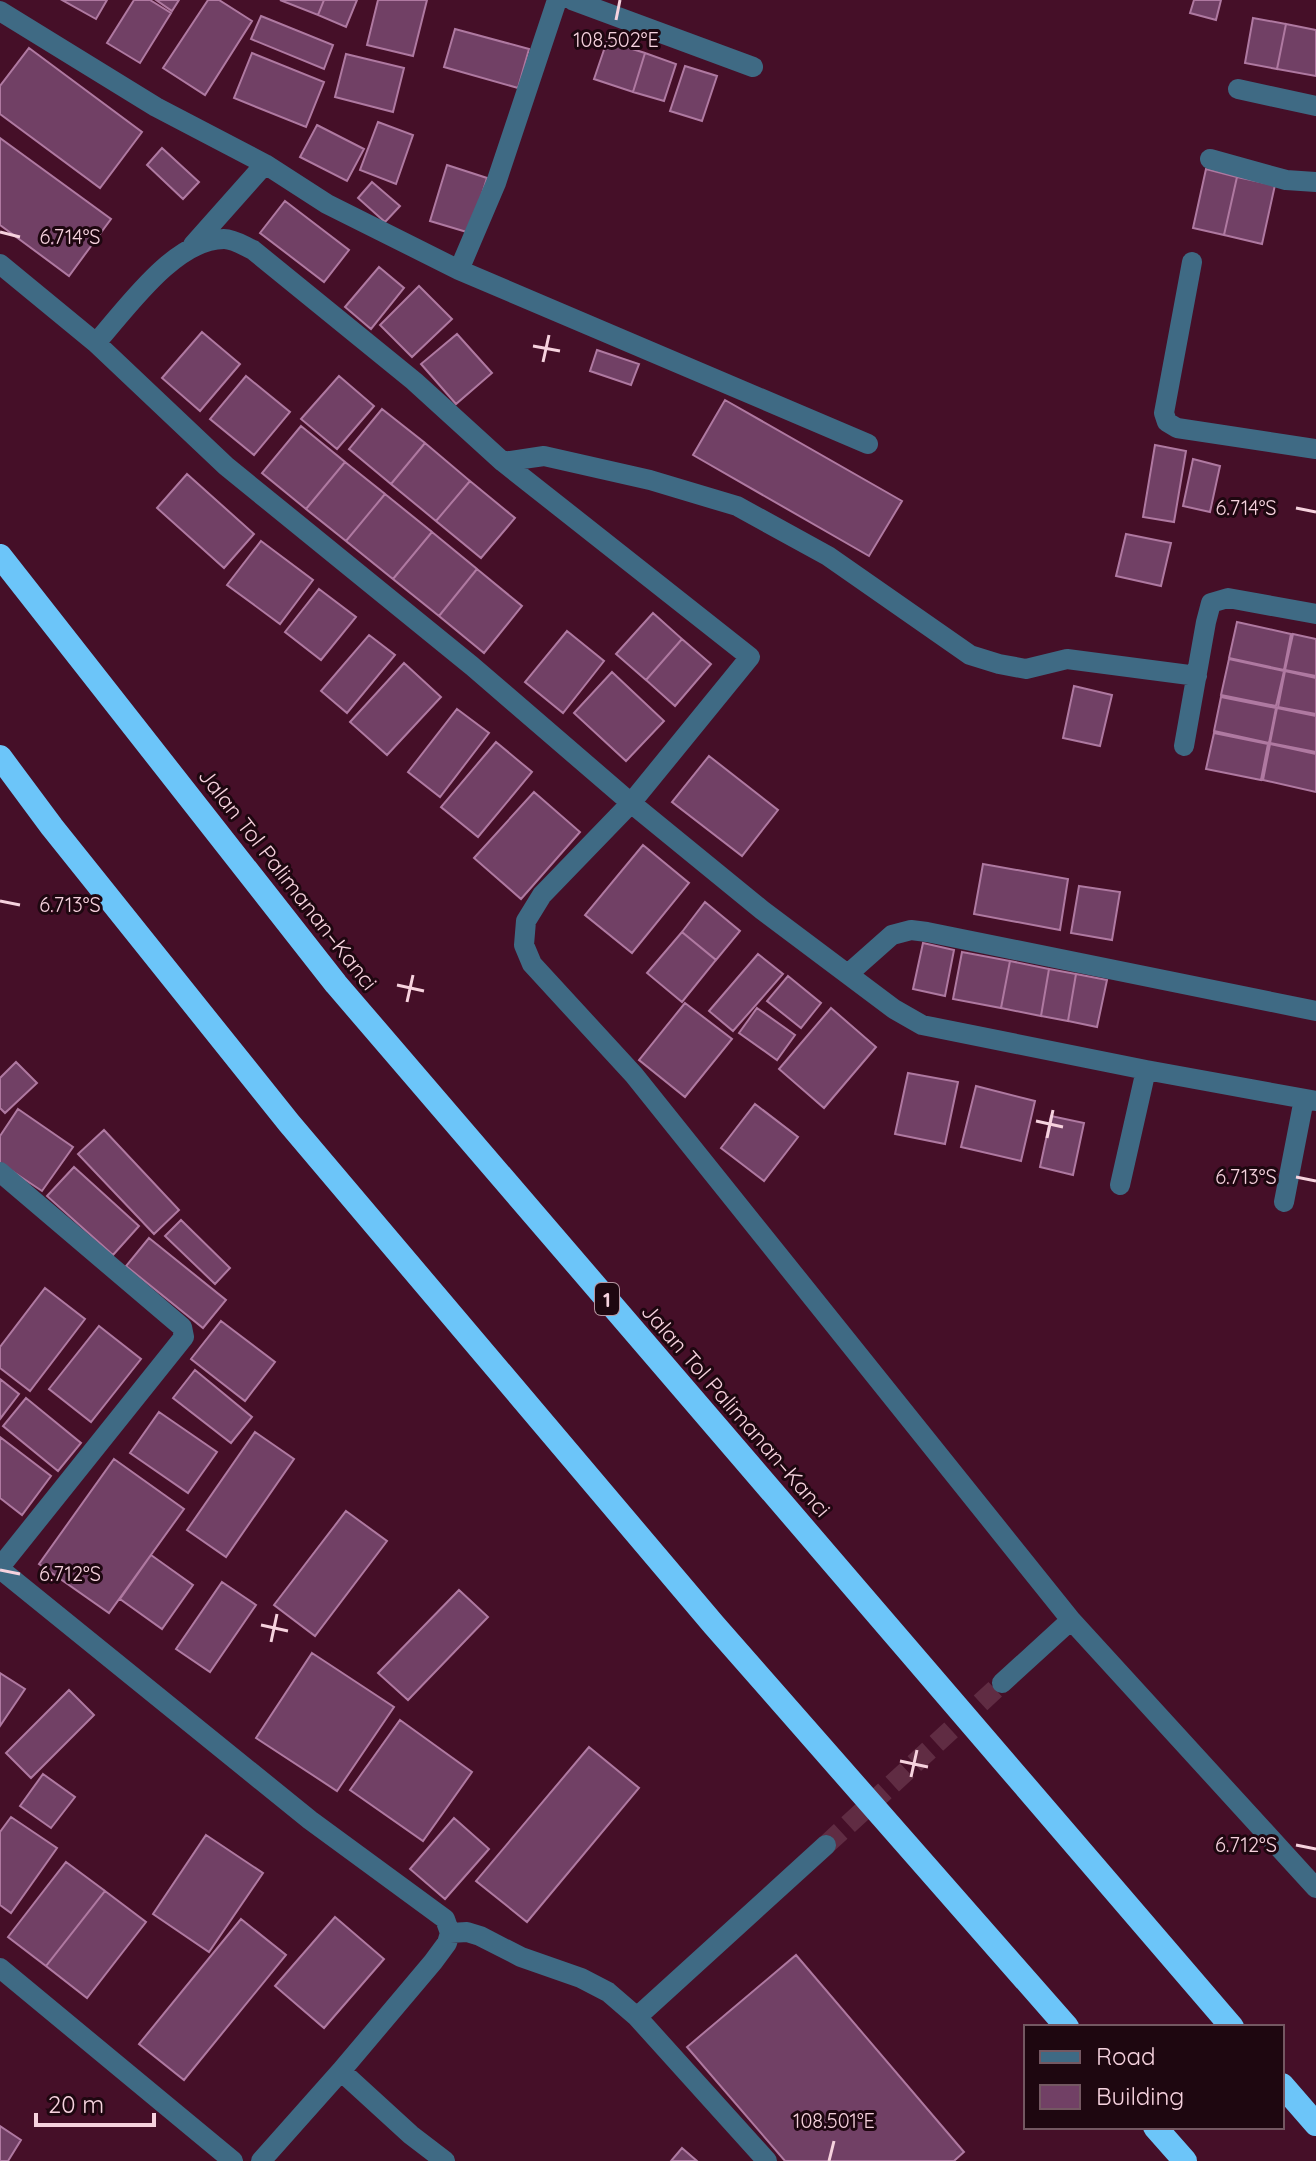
<svg xmlns="http://www.w3.org/2000/svg" width="1316" height="2161" font-family="Quicksand,sans-serif">
	<style>
		.building { fill: #714065; stroke: #af79a1; stroke-width: 2 }
		.lines { fill: none; stroke-linecap: round; stroke-linejoin: round }
		.minor-tunnel { stroke: #602c43; stroke-width: 20; stroke-dasharray: 20 10; stroke-linecap: butt }
		.minor { stroke: #3f6a84; stroke-width: 20 }
		.motorway { stroke: #6cc5f9; stroke-width: 24 }
		.ticks { fill: none; stroke: #f6d2de; stroke-width: 3 }
		.labels { text-anchor: middle; dominant-baseline: central; stroke-width: 6; stroke-linejoin: round; paint-order: stroke }
		.shield { fill: #1e0710; stroke: #b595a0; stroke-width: 2 }
		.shield-label { font-size: 20px; font-weight: bold; fill: #f6d2de }
		.street-label { font-size: 22px; fill: #f6d2de; stroke: #1e0710 }
		.ticks-label { font-size: 20px; text-anchor: middle; fill: #f6d2de; stroke: #1e0710; stroke-width: 6; stroke-linejoin: round; paint-order: stroke }
	</style>
	<rect width="100%" height="100%" fill="#450f28"/>
	<path class="building" d="M 62,0 L 107,0 L 96,19 Z
		M 134,0 L 150,0 L 171,13 L 140,63 L 107,43 Z
		M 156,0 L 179,0 L 172,11 Z
		M 208,0 L 219,0 L 252,21 L 205,95 L 163,68 Z
		M 280,0 L 324,0 L 318,15 Z
		M 324,0 L 357,0 L 346,27 L 318,15 Z
		M 378,0 L 427,0 L 413,56 L 367,45 Z
		M 1194,0 L 1221,0 L 1216,20 L 1190,13 Z
		M 261,16 L 333,45 L 324,69 L 251,39 Z
		M 1253,18 L 1286,24 L 1277,69 L 1245,63 Z
		M 1286,24 L 1316,30 L 1316,76 L 1277,69 Z
		M 455,29 L 529,49 L 518,88 L 444,67 Z
		M 607,41 L 645,53 L 633,92 L 594,79 Z
		M 29,48 L 142,132 L 100,188 L 0,114 L 0,86 Z
		M 252,53 L 324,82 L 306,127 L 234,98 Z
		M 645,53 L 676,64 L 664,101 L 633,92 Z
		M 346,54 L 404,68 L 393,112 L 335,97 Z
		M 685,66 L 717,76 L 702,121 L 670,111 Z
		M 378,122 L 413,135 L 396,184 L 360,170 Z
		M 317,125 L 364,149 L 347,181 L 300,157 Z
		M 0,138 L 111,219 L 69,276 L 0,225 Z
		M 162,148 L 199,182 L 183,199 L 147,165 Z
		M 447,165 L 487,178 L 470,233 L 430,221 Z
		M 1206,169 L 1237,177 L 1224,235 L 1193,228 Z
		M 1237,177 L 1275,185 L 1262,244 L 1224,235 Z
		M 372,182 L 400,206 L 385,222 L 358,198 Z
		M 285,201 L 349,250 L 324,282 L 260,233 Z
		M 379,267 L 404,288 L 371,329 L 345,307 Z
		M 419,286 L 452,319 L 412,357 L 380,325 Z
		M 202,332 L 240,364 L 200,411 L 162,378 Z
		M 457,334 L 492,373 L 456,404 L 421,364 Z
		M 597,350 L 639,364 L 631,385 L 590,371 Z
		M 246,376 L 290,412 L 254,455 L 210,419 Z
		M 339,376 L 374,406 L 337,449 L 301,419 Z
		M 725,400 L 902,501 L 869,556 L 693,455 Z
		M 382,409 L 425,443 L 391,484 L 349,449 Z
		M 301,426 L 345,462 L 306,509 L 262,473 Z
		M 425,443 L 470,481 L 436,521 L 391,484 Z
		M 1155,445 L 1186,451 L 1174,522 L 1143,517 Z
		M 1193,459 L 1220,466 L 1210,512 L 1183,506 Z
		M 345,462 L 385,494 L 346,541 L 306,509 Z
		M 187,474 L 254,534 L 224,568 L 157,508 Z
		M 470,481 L 515,518 L 481,558 L 436,521 Z
		M 385,494 L 432,532 L 393,579 L 346,541 Z
		M 432,532 L 477,569 L 439,616 L 393,579 Z
		M 1126,534 L 1171,543 L 1161,586 L 1116,576 Z
		M 261,541 L 313,580 L 280,624 L 227,585 Z
		M 477,569 L 522,606 L 484,653 L 439,616 Z
		M 319,589 L 356,617 L 321,660 L 285,632 Z
		M 653,613 L 682,639 L 646,680 L 616,654 Z
		M 1237,622 L 1291,634 L 1284,670 L 1229,658 Z
		M 567,631 L 604,661 L 563,713 L 525,682 Z
		M 1293,634 L 1316,639 L 1316,676 L 1285,670 Z
		M 369,635 L 395,655 L 347,713 L 321,691 Z
		M 682,639 L 711,664 L 675,706 L 646,680 Z
		M 1229,659 L 1284,671 L 1276,706 L 1221,695 Z
		M 404,663 L 441,697 L 387,755 L 350,722 Z
		M 1285,671 L 1316,678 L 1316,714 L 1278,707 Z
		M 612,672 L 664,721 L 626,761 L 574,713 Z
		M 1074,686 L 1112,695 L 1100,746 L 1063,738 Z
		M 1221,697 L 1276,708 L 1269,743 L 1214,731 Z
		M 1277,708 L 1316,716 L 1316,752 L 1270,743 Z
		M 457,709 L 489,733 L 440,797 L 408,772 Z
		M 1214,733 L 1268,744 L 1261,780 L 1206,769 Z
		M 496,742 L 532,772 L 478,837 L 441,807 Z
		M 1270,744 L 1316,754 L 1316,792 L 1263,780 Z
		M 709,756 L 778,810 L 742,856 L 672,802 Z
		M 534,792 L 580,832 L 521,899 L 474,858 Z
		M 643,845 L 689,883 L 632,953 L 585,915 Z
		M 983,864 L 1068,879 L 1060,930 L 974,914 Z
		M 1079,886 L 1120,892 L 1112,940 L 1071,933 Z
		M 705,902 L 740,931 L 716,960 L 682,932 Z
		M 682,932 L 716,960 L 682,1002 L 647,973 Z
		M 923,943 L 954,950 L 945,996 L 913,989 Z
		M 962,952 L 1010,961 L 1001,1008 L 953,999 Z
		M 758,954 L 783,974 L 733,1031 L 709,1011 Z
		M 1010,961 L 1049,969 L 1041,1016 L 1001,1008 Z
		M 1049,969 L 1076,974 L 1068,1021 L 1041,1016 Z
		M 1076,974 L 1107,980 L 1097,1027 L 1068,1021 Z
		M 788,976 L 821,1003 L 801,1028 L 767,1001 Z
		M 685,1003 L 732,1039 L 685,1097 L 639,1060 Z
		M 757,1008 L 795,1035 L 777,1060 L 739,1033 Z
		M 831,1008 L 876,1047 L 824,1108 L 779,1069 Z
		M 16,1062 L 37,1083 L 5,1113 L 0,1108 L 0,1078 Z
		M 908,1073 L 958,1082 L 945,1144 L 895,1134 Z
		M 976,1086 L 1035,1101 L 1021,1161 L 961,1147 Z
		M 755,1104 L 798,1137 L 764,1181 L 721,1148 Z
		M 18,1109 L 73,1147 L 42,1191 L 0,1163 L 0,1136 Z
		M 1051,1116 L 1084,1123 L 1073,1175 L 1040,1167 Z
		M 104,1130 L 179,1210 L 154,1234 L 78,1154 Z
		M 74,1167 L 139,1226 L 113,1255 L 47,1196 Z
		M 181,1220 L 230,1268 L 215,1284 L 165,1236 Z
		M 149,1238 L 226,1300 L 203,1328 L 126,1266 Z
		M 45,1288 L 85,1319 L 30,1391 L 0,1368 L 0,1347 Z
		M 221,1321 L 275,1362 L 245,1401 L 191,1359 Z
		M 99,1326 L 141,1359 L 91,1422 L 49,1389 Z
		M 195,1370 L 252,1417 L 231,1443 L 173,1398 Z
		M 0,1379 L 19,1394 L 0,1419 Z
		M 26,1398 L 81,1443 L 58,1471 L 3,1426 Z
		M 159,1412 L 217,1452 L 188,1493 L 130,1453 Z
		M 255,1432 L 294,1459 L 226,1557 L 187,1530 Z
		M 0,1437 L 51,1476 L 22,1515 L 0,1498 Z
		M 114,1459 L 184,1509 L 109,1613 L 39,1564 Z
		M 346,1511 L 387,1541 L 315,1636 L 274,1605 Z
		M 151,1555 L 193,1585 L 162,1629 L 120,1599 Z
		M 222,1582 L 256,1605 L 210,1672 L 176,1649 Z
		M 459,1590 L 488,1617 L 408,1700 L 378,1673 Z
		M 312,1653 L 394,1707 L 337,1791 L 256,1738 Z
		M 0,1673 L 25,1689 L 0,1726 Z
		M 69,1690 L 94,1715 L 31,1778 L 6,1753 Z
		M 400,1720 L 472,1772 L 423,1841 L 350,1790 Z
		M 589,1747 L 639,1788 L 527,1922 L 476,1881 Z
		M 43,1774 L 75,1797 L 51,1828 L 20,1806 Z
		M 11,1817 L 57,1848 L 11,1913 L 0,1905 L 0,1832 Z
		M 454,1818 L 489,1849 L 445,1899 L 410,1869 Z
		M 206,1835 L 263,1873 L 209,1952 L 153,1914 Z
		M 66,1862 L 105,1891 L 46,1966 L 8,1937 Z
		M 105,1891 L 146,1922 L 87,1998 L 46,1966 Z
		M 335,1917 L 384,1959 L 324,2028 L 275,1986 Z
		M 241,1919 L 286,1955 L 184,2080 L 139,2044 Z
		M 796,1955 L 964,2152 L 954,2161 L 785,2161 L 687,2047 Z
		M 0,2126 L 21,2140 L 8,2161 L 0,2161 Z
		M 682,2148 L 697,2161 L 671,2161 Z"/>
	<g class="lines">
		<path class="minor-tunnel" d="M 826,1845 L 1002,1683"/>
		<path class="minor" d="M 572,0 L 753,67
			M 0,11 L 156,107 L 265,164 L 327,204 L 459,270 L 868,444
			M 1238,89 L 1316,106
			M 1210,159 L 1286,180 L 1316,182
			M 193,245 L 265,164
			M 1192,262 L 1164,413 L 1167,422 L 1177,428 L 1316,449
			M 0,264 L 96,343 L 226,466 L 472,666 L 631,803 L 762,910 L 894,1009 L 922,1025 L 1146,1070 L 1316,1101
			M 459,270 L 496,183 L 557,0
			M 96,343 C 127,308 175,239 224,239 C 234,239 244,246 253,250 L 414,381 L 503,462 L 750,657 L 631,803 L 542,895 L 526,921 L 524,945 L 532,964 L 634,1075 L 1071,1620 L 1316,1888
			M 503,462 L 544,456 L 650,480 L 737,506 L 828,556 L 970,655 L 999,664 L 1026,669 L 1067,659 L 1197,676
			M 1184,746 L 1206,622 L 1211,603 L 1228,598 L 1316,614
			M 848,974 L 892,935 L 911,930 L 927,932 L 1316,1011
			M 0,1172 L 182,1327 L 184,1337 L 0,1567
			M 1120,1185 L 1146,1070
			M 1284,1202 L 1304,1099
			M 0,1569 L 310,1820 L 445,1919 L 450,1933 L 447,1943 L 433,1962 L 341,2071 L 261,2161
			M 1002,1683 L 1071,1620
			M 450,1933 L 467,1932 L 480,1936 L 521,1957 L 581,1978 L 608,1992 L 637,2017 L 767,2161
			M 0,1968 L 233,2161
			M 637,2017 L 826,1845
			M 341,2071 L 411,2135 L 445,2161"/>
		<path class="motorway" d="M 0,556 L 336,984 L 1232,2027
			M 0,757 L 52,827 L 289,1123 L 714,1625 L 1067,2027
			M 1282,2085 L 1316,2124
			M 1155,2127 L 1185,2161"/>
	</g>
	<path class="ticks" d="M 616,20 L 620,0M 0,232 L 20,237M 533,346 L 560,351M 543,362 L 549,335M 1296,508 L 1316,512M 0,901 L 20,905M 397,985 L 424,991M 407,1002 L 413,975M 1036,1121 L 1063,1127M 1047,1138 L 1053,1110M 1296,1177 L 1316,1181M 0,1570 L 20,1574M 261,1625 L 288,1631M 271,1642 L 277,1614M 900,1761 L 928,1767M 911,1777 L 917,1750M 1296,1845 L 1316,1849M 829,2161 L 834,2141"/>
	<g class="labels">
		<rect class="shield" x="595" y="1283" width="24" height="32" rx="6"/>
		<g class="shield-label">
			<text x="607" y="1299">1</text>
		</g>
		<g class="street-label">
			<text transform="translate(288 879) rotate(52)">Jalan Tol Palimanan–Kanci</text>
			<text transform="translate(736 1410) rotate(49)">Jalan Tol Palimanan–Kanci</text>
		</g>
	</g>
	<g class="ticks-label">
		<text x="616" y="47">108.502°E</text>
		<text x="70" y="244">6.714°S</text>
		<text x="1246" y="515">6.714°S</text>
		<text x="70" y="912">6.713°S</text>
		<text x="1246" y="1184">6.713°S</text>
		<text x="70" y="1581">6.712°S</text>
		<text x="1246" y="1852">6.712°S</text>
		<text x="834" y="2128">108.501°E</text>
	</g>
	<rect x="1024" y="2025" width="260" height="104" fill="#1e0710" stroke="#745862" stroke-width="2"/>
	<rect x="1040" y="2051" width="40" height="12" fill="#3f6a84" stroke="#745862" stroke-width="2"/>
	<text x="1096" y="2065" font-size="24" fill="#f6d2de">Road</text>
	<rect x="1040" y="2085" width="40" height="24" fill="#714065" stroke="#745862" stroke-width="2"/>
	<text x="1096" y="2105" font-size="24" fill="#f6d2de">Building</text>
	<path d="M36 2113v12h118v-12" fill="none" stroke="#f6d2de" stroke-width="4"/>
	<text x="48" y="2113" font-size="24" fill="#f6d2de" stroke="#1e0710" stroke-width="6" paint-order="stroke">20 m</text>
</svg>
